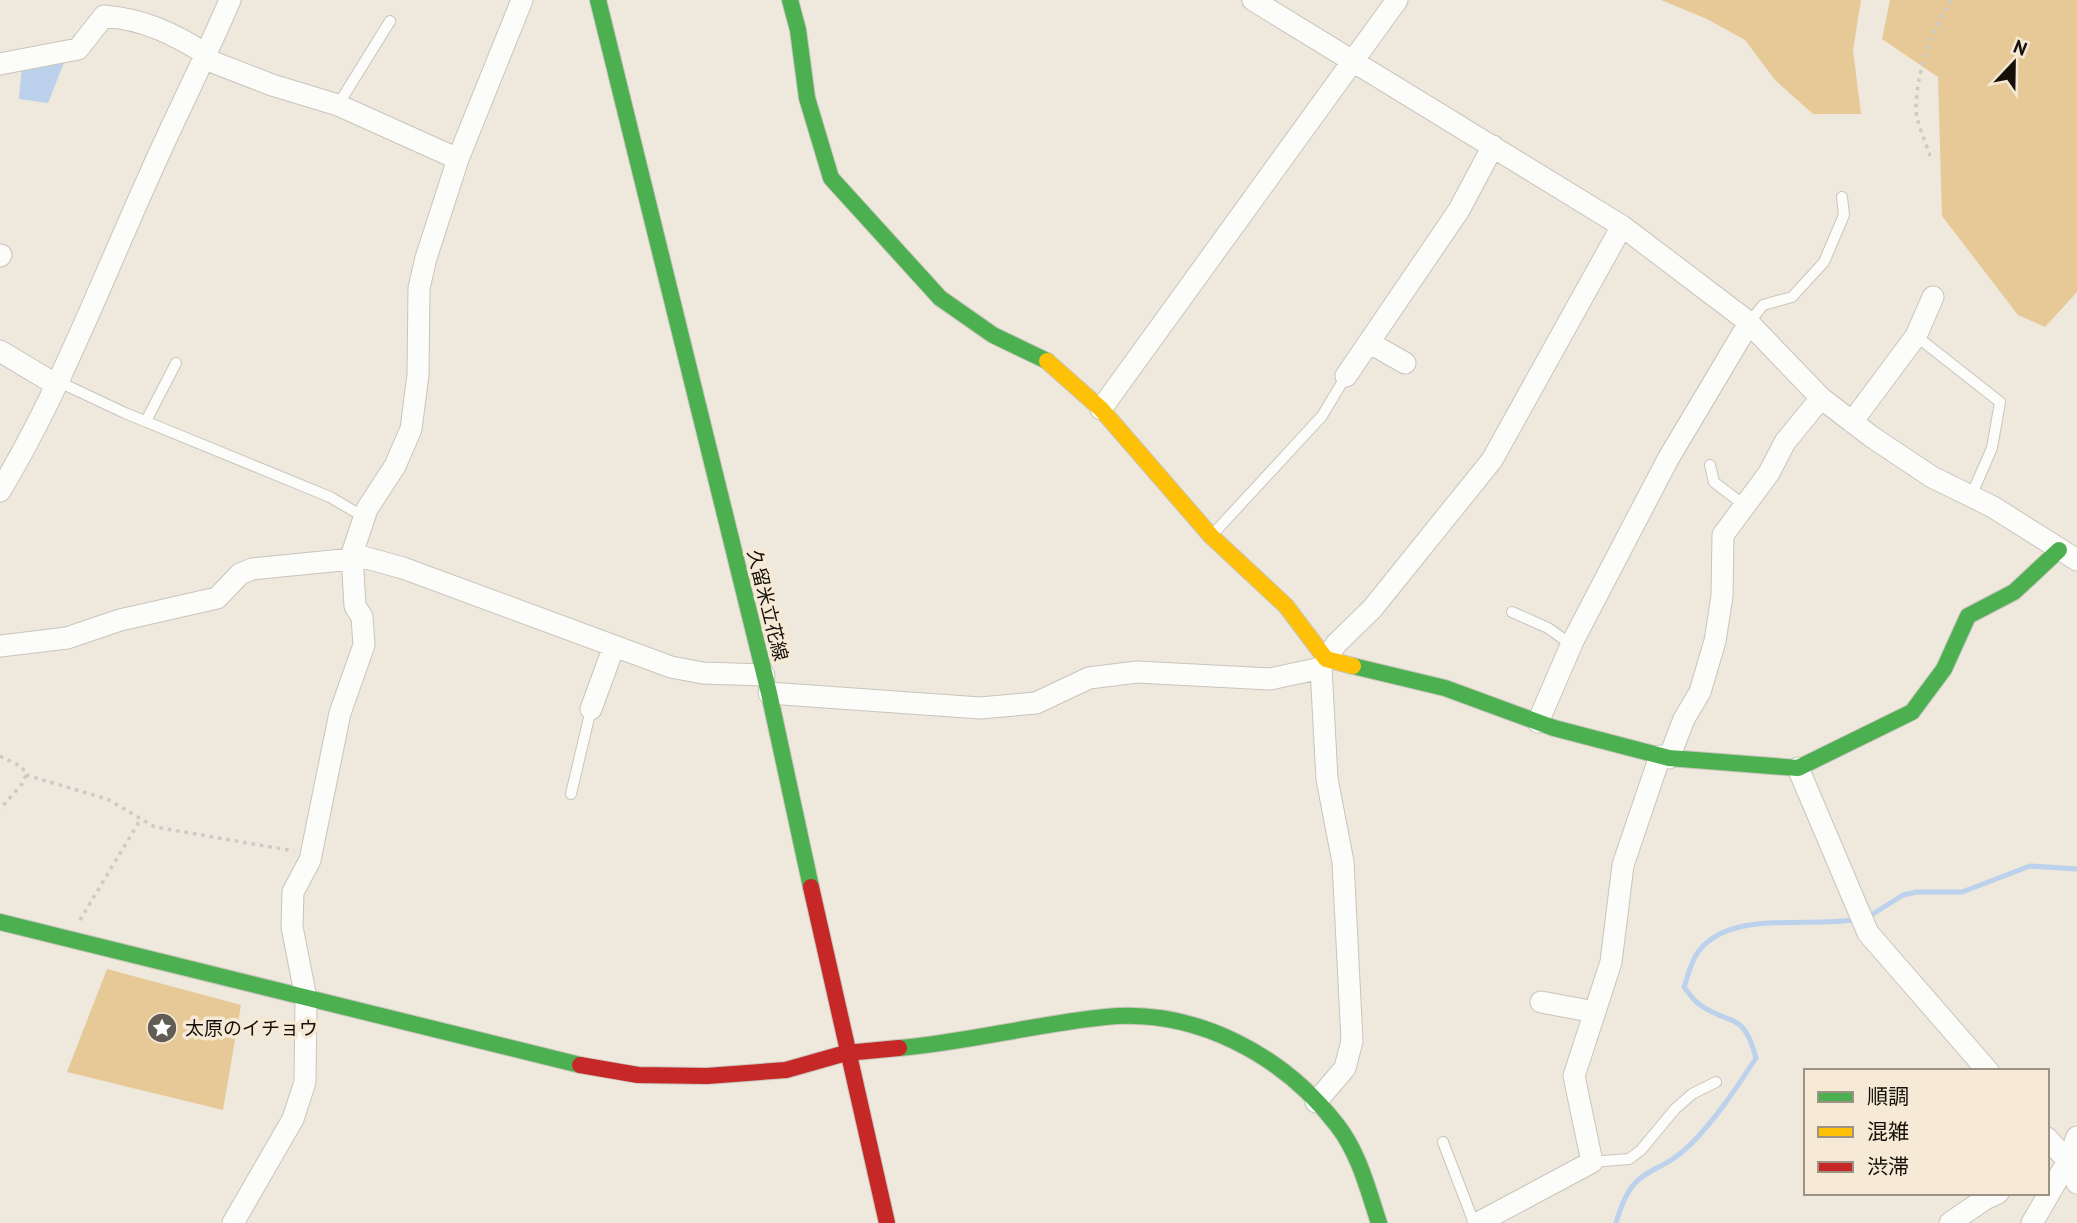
<svg xmlns="http://www.w3.org/2000/svg" width="2077" height="1223" font-family="'PT Sans','Noto Sans JP',sans-serif">
	<style>
		.green { fill: #e6c996 }
		.water { fill: #bbd1ec }
		.lines { fill: none; stroke-linecap: round; stroke-linejoin: round }
		.stream { stroke: #bbd1ec; stroke-width: 5 }
		.lane-casing { stroke: #c9c5bc; stroke-width: 12 }
		.street-casing { stroke: #c9c5bc; stroke-width: 23 }
		.fast-casing { stroke: #c9c5bc; stroke-width: 18 }
		.slow-casing { stroke: #c9c5bc; stroke-width: 18 }
		.jam-casing { stroke: #c9c5bc; stroke-width: 18 }
		.path { stroke: #cbcac6; stroke-width: 3.5; stroke-dasharray: 3.5 5; stroke-linecap: butt }
		.lane { stroke: #fcfcfa; stroke-width: 10 }
		.street { stroke: #fcfcfa; stroke-width: 21 }
		.fast { stroke: #4caf50; stroke-width: 16 }
		.slow { stroke: #ffc107; stroke-width: 16 }
		.jam { stroke: #c62828; stroke-width: 16 }
		.labels { text-anchor: middle; dominant-baseline: central; stroke-width: 7; stroke-linejoin: round; paint-order: stroke }
		.street-label { font-size: 19px; fill: #15110a; stroke: #f6e9d5 }
		.poi-label { font-size: 19px; fill: #15110a; stroke: #f6e9d5; text-anchor: start }
	</style>
	<rect width="100%" height="100%" fill="#eee8dd"/>
	<path class="green" d="M 1661,0 L 1861,0 L 1853,50 L 1861,114 L 1813,114 L 1775,80 L 1745,40 L 1707,19 Z
		M 1890,0 L 2077,0 L 2077,292 L 2045,327 L 2018,315 L 1942,216 L 1938,77 L 1882,39 Z
		M 107,969 L 241,1005 L 223,1110 L 67,1072 Z"/>
	<path class="water" d="M 65,60 L 48,103 L 19,99 L 22,65 Z"/>
	<g class="lines">
		<path class="stream" d="M 1868,917 L 1903,895 L 1917,892 L 1962,892 L 2030,866 L 2077,869
			M 1616,1223 C 1633,1161 1655,1180 1691,1144 C 1716,1119 1737,1087 1756,1058 C 1743,1009 1730,1027 1699,1004 C 1693,1000 1688,992 1684,987 C 1688,976 1691,961 1698,952 C 1730,908 1811,929 1858,919"/>
		<g class="lane-casing">
			<path id="lane" d="M 338,105 L 390,21
				M 1749,323 L 1763,305 L 1792,297 L 1824,262 L 1844,215 L 1842,197
				M 1916,336 L 2000,402 L 1992,448 L 1971,496
				M 57,381 L 125,413 L 330,497 L 364,517
				M 146,421 L 176,363
				M 1710,465 L 1714,482 L 1744,505
				M 1213,534 L 1322,416 L 1346,376
				M 1512,612 L 1548,628 L 1572,645
				M 571,794 L 591,709
				M 1443,1142 L 1474,1223
				M 1592,1162 L 1629,1159 L 1641,1150 L 1675,1109 L 1692,1094 L 1716,1082"/>
		</g>
		<g class="street-casing">
			<path id="street" d="M 1253,0 L 1622,226 L 1746,320 L 1821,398 L 1872,437 L 1932,477 L 1993,507 L 2077,560
				M 205,59 L 272,85 L 338,105 L 458,159
				M 0,64 L 78,49 L 104,16 C 143,19 175,34 207,55
				M 0,256 L 1,255
				M 1370,343 L 1405,363
				M 0,351 L 55,384
				M 1346,376 L 1459,210 L 1493,146
				M 1101,409 L 1397,0
				M 1852,422 L 1916,336 L 1933,297
				M 0,491 C 60,391 102,280 150,174 C 176,115 205,59 230,0
				M 352,554 L 403,568 L 671,667 L 703,673 L 764,675
				M 0,646 L 67,638 L 120,620 L 217,598 L 240,574 L 252,569 L 352,559
				M 769,693 L 980,708 L 1036,703 L 1089,678 L 1137,672 L 1270,679 L 1321,668
				M 591,709 L 614,646
				M 1538,722 L 1573,641 L 1668,459 L 1749,323
				M 1669,758 L 1684,719 L 1700,692 L 1715,641 L 1722,596 L 1723,535 L 1769,473 L 1785,442 L 1821,398
				M 1798,768 L 1868,933 L 1988,1071
				M 1541,1002 L 1595,1012
				M 1316,1102 L 1345,1068 L 1352,1041 L 1343,862 L 1327,779 L 1321,668 L 1336,644 L 1372,609 L 1492,460 L 1622,226
				M 2047,1138 L 2068,1161 L 2077,1183
				M 233,1223 L 293,1119 L 305,1082 L 306,998 L 292,927 L 293,892 L 310,860 L 340,713 L 364,645 L 362,617 L 355,606 L 352,554 L 367,509 L 395,466 L 411,429 L 418,375 L 419,288 L 426,258 L 458,159 L 522,0
				M 1478,1223 L 1592,1162 L 1574,1076 L 1611,962 L 1623,865 L 1660,756
				M 1950,1223 L 1985,1199 L 1998,1193
				M 2032,1223 L 2068,1161 L 2077,1137"/>
		</g>
		<g class="fast-casing">
			<path id="fast" d="M 598,0 L 769,693 L 811,887
				M 790,0 L 798,30 L 807,98 L 831,178 L 940,298 L 993,335 L 1047,361
				M 1353,666 L 1445,688 L 1554,728 L 1669,758 L 1798,768 L 1912,712 L 1944,669 L 1968,616 L 2014,592 L 2059,550
				M 0,922 L 580,1065
				M 899,1048 C 968,1042 1036,1024 1105,1017 C 1196,1008 1283,1055 1337,1125 C 1359,1153 1368,1190 1379,1223"/>
		</g>
		<g class="slow-casing">
			<path id="slow" d="M 1047,361 L 1101,409 L 1211,536 L 1286,606 L 1326,659 L 1353,666"/>
		</g>
		<g class="jam-casing">
			<path id="jam" d="M 811,887 L 887,1223
				M 580,1065 L 638,1075 L 707,1076 L 786,1070 L 846,1053 L 899,1048"/>
		</g>
		<path class="path" d="M 1930,156 C 1926,142 1916,123 1916,108 C 1917,71 1931,29 1952,0
			M 0,756 L 22,767 L 26,775 L 22,784 L 0,809
			M 26,775 L 107,799 L 155,827 L 294,851
			M 80,920 L 140,820"/>
		<use href="#lane" class="lane"/>
		<use href="#street" class="street"/>
		<use href="#fast" class="fast"/>
		<use href="#slow" class="slow"/>
		<use href="#jam" class="jam"/>
	</g>
	<defs>
		<g id="sight-disc" transform="scale(1.575)"><circle r="9.5" fill="#615c54" stroke="#f6e9d5"/><path d="M0-6L1.8-2.2L6-1.7L2.9 1.2L3.7 5.4L0 3.3L-3.7 5.4L-2.9 1.2L-6-1.7L-1.8-2.2Z" fill="#fff"/></g>
	</defs>
	<g fill-rule="evenodd">
		<use href="#sight-disc" x="162" y="1028"/>
	</g>
	<g class="labels">
		<g class="street-label">
			<text transform="translate(768 605) rotate(76)">久留米立花線</text>
		</g>
		<g class="poi-label">
			<text x="185" y="1028">太原のイチョウ</text>
		</g>
	</g>
	<rect x="1804" y="1069" width="245" height="126" fill="#f6e9d5" stroke="#9c9384" stroke-width="2"/>
	<rect x="1818" y="1092" width="35" height="10" fill="#4caf50" stroke="#9c9384" stroke-width="2"/>
	<text x="1867" y="1104" font-size="21" fill="#15110a">順調</text>
	<rect x="1818" y="1127" width="35" height="10" fill="#ffc107" stroke="#9c9384" stroke-width="2"/>
	<text x="1867" y="1139" font-size="21" fill="#15110a">混雑</text>
	<rect x="1818" y="1162" width="35" height="10" fill="#c62828" stroke="#9c9384" stroke-width="2"/>
	<text x="1867" y="1174" font-size="21" fill="#15110a">渋滞</text>
	<g transform="translate(2014 63) rotate(22)" stroke="#f6e9d5" stroke-width="5" paint-order="stroke">
	<path d="M0-5L12 26L0 18L-12 26Z" fill="#15110a"/>
	<text y="-10" font-size="19" font-weight="bold" text-anchor="middle" fill="#15110a">N</text>
	</g>
</svg>
